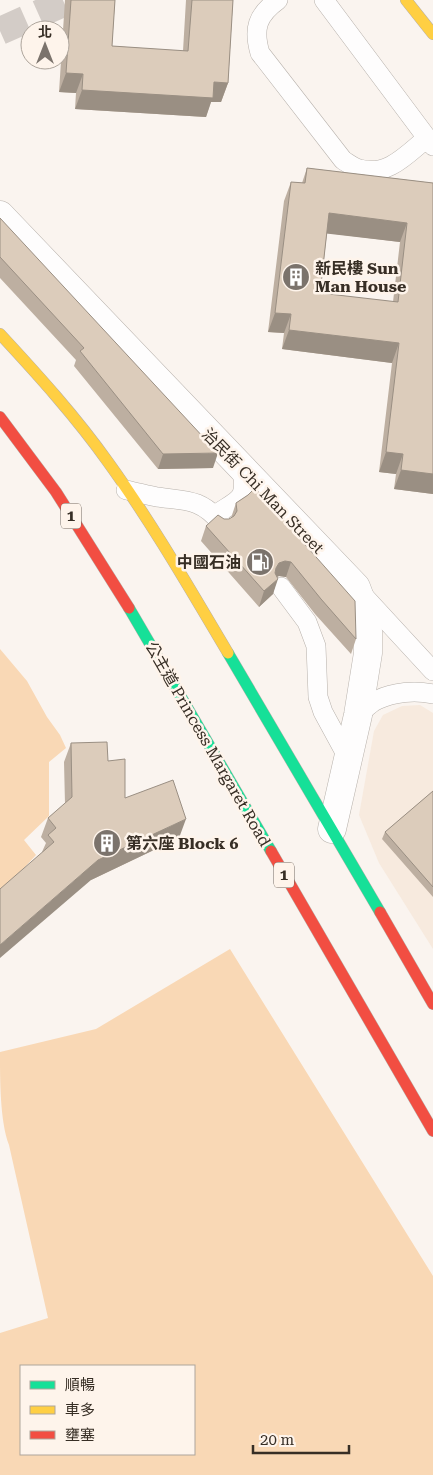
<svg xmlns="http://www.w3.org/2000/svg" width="433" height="1475" font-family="'Roboto Serif','Noto Sans TC',serif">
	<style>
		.built { fill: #f7eade }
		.green { fill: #f9d8b5; fill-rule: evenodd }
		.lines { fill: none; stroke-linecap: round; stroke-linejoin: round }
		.highway-tunnel { stroke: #d3ccc7; stroke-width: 28; stroke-dasharray: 28 14; stroke-linecap: butt }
		.lane-casing { stroke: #b7b1ab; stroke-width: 20 }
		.street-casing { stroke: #b7b1ab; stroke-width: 29 }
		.fast-casing { stroke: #b7b1ab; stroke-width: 12 }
		.slow-casing { stroke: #b7b1ab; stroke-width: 12 }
		.jam-casing { stroke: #b7b1ab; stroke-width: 12 }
		.lane { stroke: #fefdfd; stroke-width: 19 }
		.street { stroke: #fefdfd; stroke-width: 28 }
		.fast { stroke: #16e098; stroke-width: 11 }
		.slow { stroke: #ffcf43; stroke-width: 11 }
		.jam { stroke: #f24e42; stroke-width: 11 }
		.wall { fill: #bdafa1; fill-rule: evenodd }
		.shaded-wall { fill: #9a8f83 }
		.building { fill: #dcccbb; stroke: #9a8f83; fill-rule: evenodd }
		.labels { text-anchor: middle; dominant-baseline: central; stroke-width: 5; stroke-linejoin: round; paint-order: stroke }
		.shield { fill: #fef4eb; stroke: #736960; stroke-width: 1 }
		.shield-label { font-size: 15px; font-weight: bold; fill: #372e25 }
		.poi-label { font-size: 16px; font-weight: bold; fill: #372e25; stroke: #fef4eb; text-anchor: start }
		.street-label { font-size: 16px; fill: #372e25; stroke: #fef4eb }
	</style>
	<rect width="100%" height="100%" fill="#faf4ef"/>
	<path class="built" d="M 420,705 L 433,713 L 433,949 L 379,863 L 359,815 L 374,731 L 383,715 L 402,706 Z"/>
	<path class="green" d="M 0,649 L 27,681 L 47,717 L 60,735 L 66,748 L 49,762 L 49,816 L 24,840 L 36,855 L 3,891 L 0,888 Z
		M 230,949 L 433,1276 L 433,1475 L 0,1475 L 0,1333 L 48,1318 L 9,1145 C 0,1121 0,1080 0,1052 L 96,1029 ZM 21,1366 L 194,1366 L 194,1454 L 21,1454 Z"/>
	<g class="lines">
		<path class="highway-tunnel" d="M 0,31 L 70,0"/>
		<g class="lane-casing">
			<path id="lane" d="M 278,0 C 257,15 253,29 260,53 L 343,160 C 348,163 354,168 360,169 C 388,177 407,154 427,138
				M 324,0 L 433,146
				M 126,490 C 136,492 147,495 157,497 C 185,501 201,498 221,523
				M 215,515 C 240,498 247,501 242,469
				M 281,587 L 307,622 L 316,646 L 318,697 L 323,712 L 348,758
				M 362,594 L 433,671
				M 358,715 C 364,710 370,703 377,700 C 394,692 415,690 433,694"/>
		</g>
		<g class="street-casing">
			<path id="street" d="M 0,215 L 356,587 L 365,611 L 368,631 L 368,653 L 358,715 L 332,829"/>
		</g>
		<g class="fast-casing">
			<path id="fast" d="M 129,608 L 271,851
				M 228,653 L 380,912"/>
		</g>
		<g class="slow-casing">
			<path id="slow" d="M 406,0 L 433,34
				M 0,334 C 38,375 76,417 108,462 C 152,523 190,589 228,653"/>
		</g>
		<g class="jam-casing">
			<path id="jam" d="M 0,417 L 56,492 L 129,608
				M 271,851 L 433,1131
				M 380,912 L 433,1004"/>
		</g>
		<use href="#lane" class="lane"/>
		<use href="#street" class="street"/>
		<use href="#fast" class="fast"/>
		<use href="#slow" class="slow"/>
		<use href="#jam" class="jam"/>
	</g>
	<path class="wall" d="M 65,0 L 115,0 L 112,46 L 183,51 L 186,0 L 233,0 L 228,83 L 221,102 L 211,102 L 206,117 L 75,109 L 76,93 L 59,92 Z
		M 307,168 L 433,183 L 433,494 L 394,489 L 396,474 L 379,472 L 392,363 L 282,349 L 284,333 L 268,332 L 284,201 L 291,182 L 302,183 ZM 327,233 L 400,242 L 393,302 L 320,293 Z
		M 0,218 L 213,468 L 158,469 L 74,366 L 76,360 L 0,278 Z
		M 248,495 L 356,639 L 351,654 L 315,614 L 286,577 L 279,576 L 277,577 L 273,594 L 259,607 L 201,541 L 206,526 L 224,519 L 229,519 L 231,518 L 236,503 Z
		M 71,743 L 108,761 L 125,798 L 179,838 L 91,880 L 42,852 L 46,843 L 41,837 L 48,818 L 65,804 L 64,762 Z
		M 433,791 L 433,897 L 382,839 L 385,832 Z"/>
	<path class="shaded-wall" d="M 66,73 L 83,74 L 76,93 L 59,92 Z
		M 214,82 L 228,83 L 221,102 L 211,102 L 206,117 L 75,109 L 82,90 Z
		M 329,213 L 407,223 L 400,242 L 322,233 Z
		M 275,313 L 291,314 L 284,333 L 268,332 Z
		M 289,330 L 399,343 L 392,363 L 282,349 Z
		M 386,452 L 403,454 L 396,474 L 379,472 Z
		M 218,453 L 213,468 L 158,469 L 163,454 Z
		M 401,470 L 433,474 L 433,494 L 394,489 Z
		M 285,561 L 291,562 L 286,577 L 279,576 L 274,578 L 276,568 L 279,563 Z
		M 278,579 L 273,594 L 259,607 L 264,591 Z
		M 186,819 L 179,838 L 91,880 L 0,958 L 0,945 L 98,860 Z"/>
	<path class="building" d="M 71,0 L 115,0 L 112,46 L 188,51 L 192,0 L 233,0 L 228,83 L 214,82 L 213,98 L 82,90 L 83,74 L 66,73 Z
		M 307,168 L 433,183 L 433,474 L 401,470 L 403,454 L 386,452 L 399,343 L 289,330 L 291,314 L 275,313 L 291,182 L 305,183 ZM 329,213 L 407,223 L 398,302 L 320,293 Z
		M 0,218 L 218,453 L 163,454 L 80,351 L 84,348 L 0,257 Z
		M 255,488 L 355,601 L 356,639 L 321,599 L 291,562 L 285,561 L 279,563 L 276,568 L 275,573 L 278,579 L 264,591 L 206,526 L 218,515 L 224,519 L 229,519 L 234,516 L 237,511 L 236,503 L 248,495 Z
		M 107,742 L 108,761 L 125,759 L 125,798 L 173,780 L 186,819 L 98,860 L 0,945 L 0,889 L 54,842 L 48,835 L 56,828 L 48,818 L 72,797 L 71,743 Z
		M 433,791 L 433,887 L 385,832 Z"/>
	<defs>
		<g id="building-disc" transform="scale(1.4375)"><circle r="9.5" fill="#7b736c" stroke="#fef4eb"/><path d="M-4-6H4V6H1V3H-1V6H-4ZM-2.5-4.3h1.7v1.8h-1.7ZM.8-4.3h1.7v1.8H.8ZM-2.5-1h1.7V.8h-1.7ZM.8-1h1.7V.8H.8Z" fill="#fff"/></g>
		<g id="fuel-disc" transform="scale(1.4375)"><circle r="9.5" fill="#7b736c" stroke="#fef4eb"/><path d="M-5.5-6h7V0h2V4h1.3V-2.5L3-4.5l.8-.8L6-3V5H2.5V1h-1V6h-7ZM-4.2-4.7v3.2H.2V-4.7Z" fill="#fff"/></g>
	</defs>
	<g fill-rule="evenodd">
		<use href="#building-disc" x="296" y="277"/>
		<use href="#fuel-disc" x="260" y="562"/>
		<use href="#building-disc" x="107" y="843"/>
	</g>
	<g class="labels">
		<g class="shield">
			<rect x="61" y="503.5" width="20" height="25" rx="4"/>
			<rect x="274" y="862.5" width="20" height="25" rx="4"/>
		</g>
		<g class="shield-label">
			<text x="71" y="516">1</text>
			<text x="284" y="875">1</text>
		</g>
		<g class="poi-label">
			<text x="315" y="268">新民樓 Sun<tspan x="315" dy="18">Man House</tspan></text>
			<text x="241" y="562" text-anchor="end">中國石油</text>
			<text x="126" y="843">第六座 Block 6</text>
		</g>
		<g class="street-label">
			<text transform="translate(263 491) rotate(46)">治民街 Chi Man Street</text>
			<text transform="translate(208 744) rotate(60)">公主道 Princess Margaret Road</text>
		</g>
	</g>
	<rect x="20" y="1365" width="175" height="90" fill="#fef4eb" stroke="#aea59c"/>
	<rect x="30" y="1381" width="25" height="8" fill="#16e098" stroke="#aea59c"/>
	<text x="65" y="1390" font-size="15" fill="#372e25">順暢</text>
	<rect x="30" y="1406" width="25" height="8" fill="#ffcf43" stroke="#aea59c"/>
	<text x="65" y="1415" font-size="15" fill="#372e25">車多</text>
	<rect x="30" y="1431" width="25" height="8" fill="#f24e42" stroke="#aea59c"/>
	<text x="65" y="1440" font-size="15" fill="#372e25">壅塞</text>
	<g transform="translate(45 45)"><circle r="24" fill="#fef4eb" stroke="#aea59c"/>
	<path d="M0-4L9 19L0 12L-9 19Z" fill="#7b736c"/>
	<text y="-8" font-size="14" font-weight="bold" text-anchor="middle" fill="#372e25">北</text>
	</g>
	<path d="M253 1445v8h96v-8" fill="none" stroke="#372e25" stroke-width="2.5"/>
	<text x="260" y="1445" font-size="15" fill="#372e25" stroke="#fef4eb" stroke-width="4" paint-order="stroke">20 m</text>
</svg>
